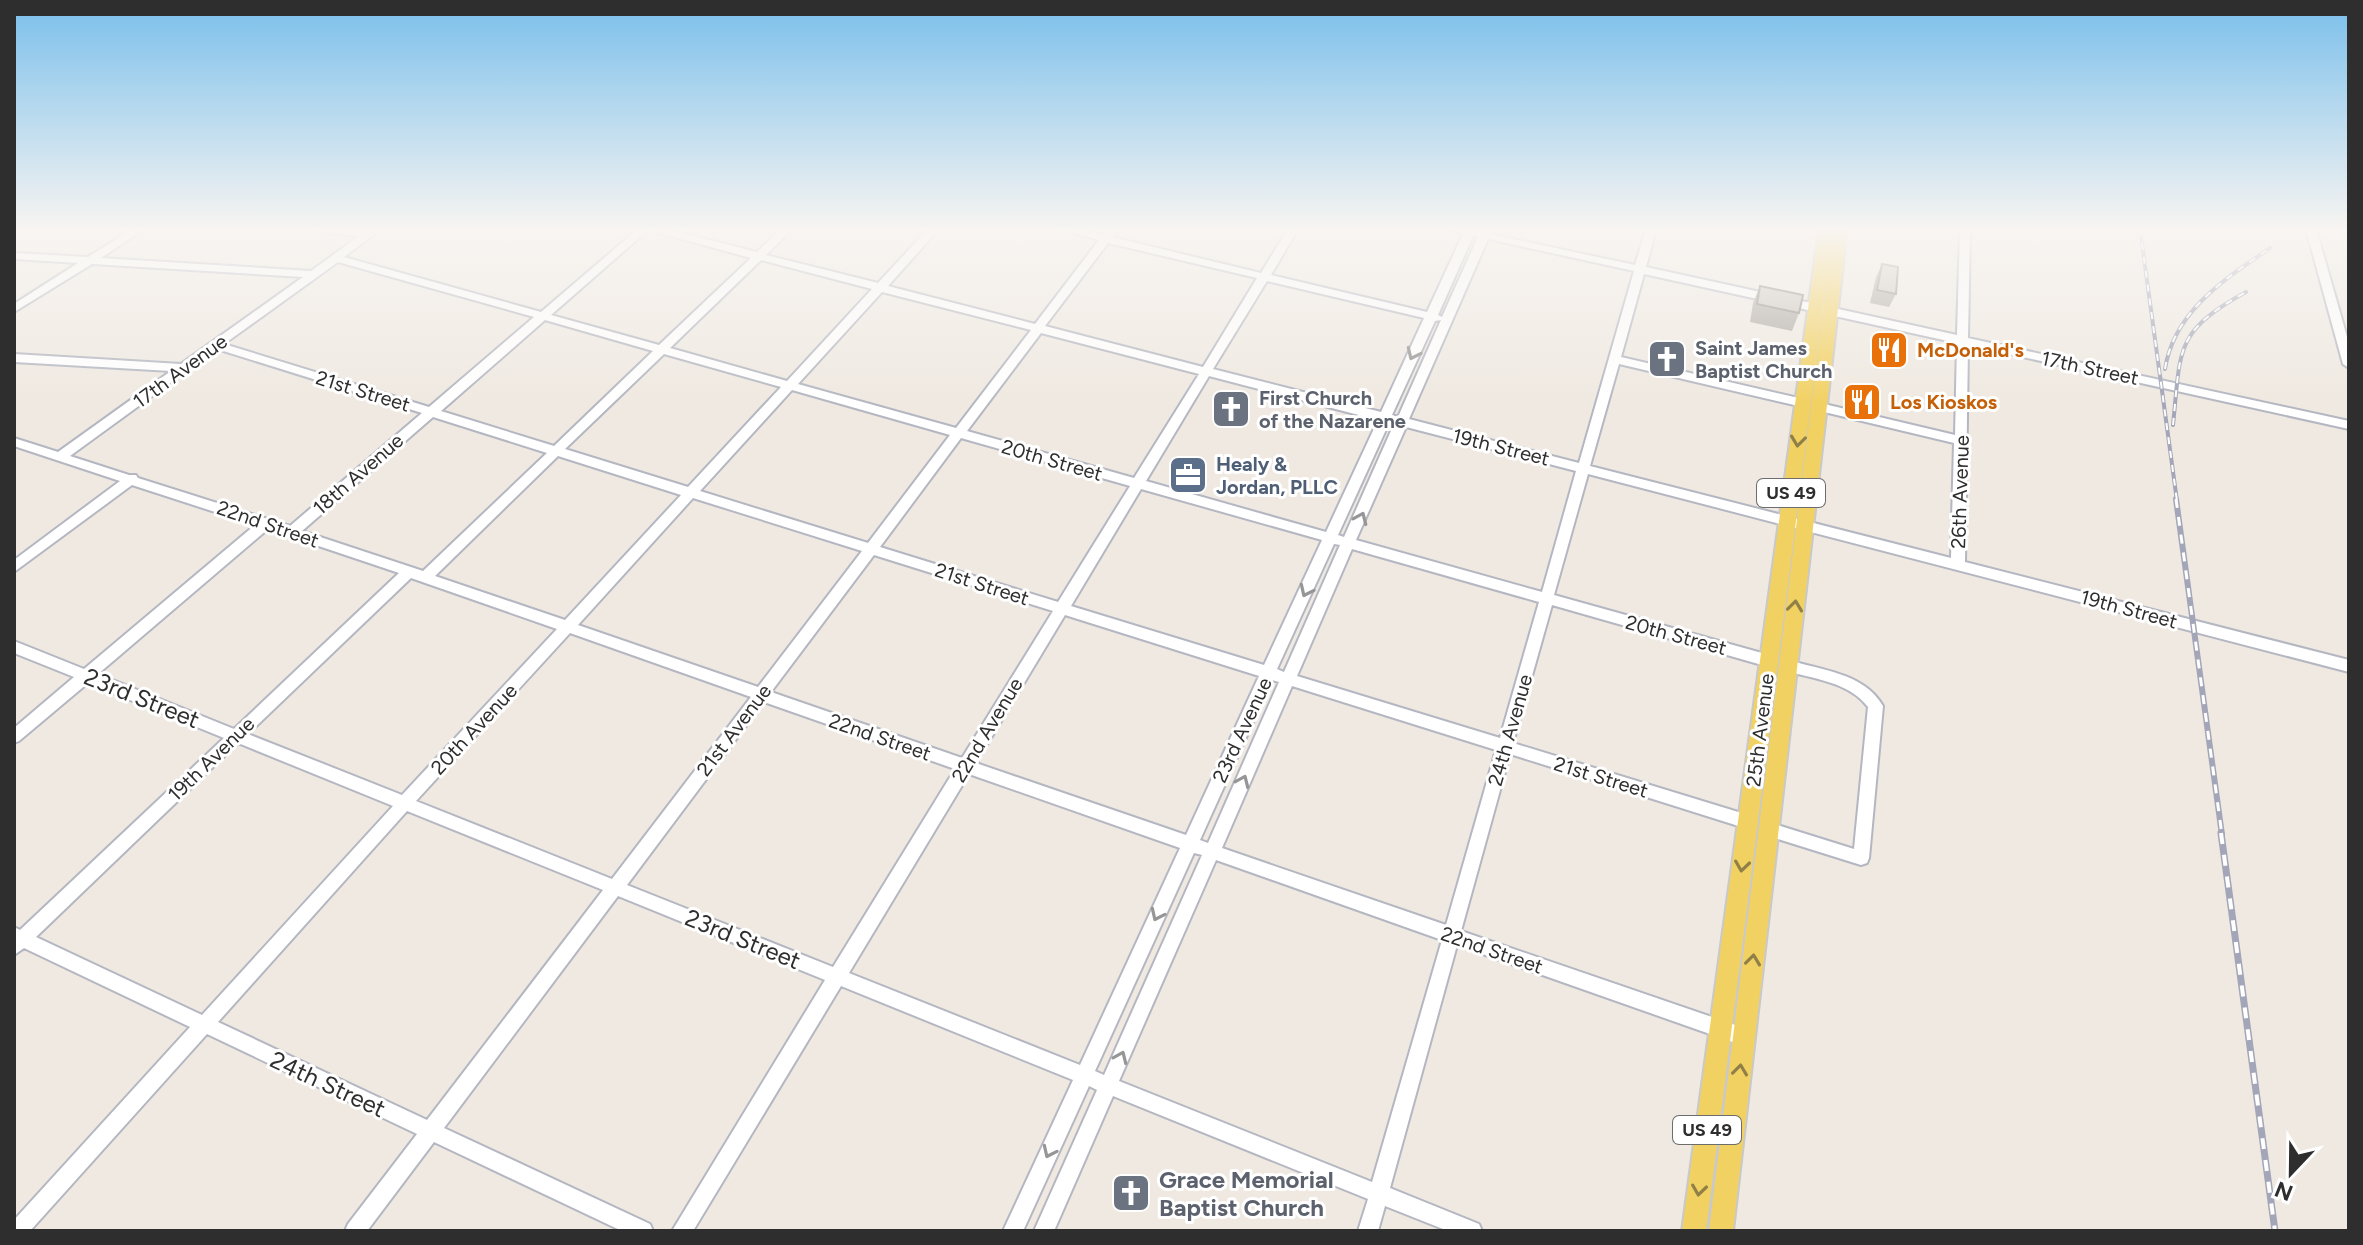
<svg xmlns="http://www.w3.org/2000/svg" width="2363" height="1245" font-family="Figtree,sans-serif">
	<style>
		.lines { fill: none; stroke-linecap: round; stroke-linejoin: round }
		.minor-casing { stroke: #b4b7c1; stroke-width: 4 }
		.major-casing { stroke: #c9c9c9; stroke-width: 4 }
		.minor { fill: #fff; fill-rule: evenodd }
		.major { fill: #f2d163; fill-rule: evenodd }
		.rail-far2-casing { stroke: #a3a6b8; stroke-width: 4 }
		.rail-far1-casing { stroke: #a3a6b8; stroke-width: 6 }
		.rail-casing { stroke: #a3a6b8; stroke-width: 7 }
		.rail-far2 { stroke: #fff; stroke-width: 2; stroke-dasharray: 7; stroke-linecap: butt }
		.rail-far1 { stroke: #fff; stroke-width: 3; stroke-dasharray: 9; stroke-linecap: butt }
		.rail { stroke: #fff; stroke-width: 4; stroke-dasharray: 11; stroke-linecap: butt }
		.wall { fill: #afaba4 }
		.building { fill: #cbc7bf; stroke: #8e8b86; stroke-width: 2 }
		.oneway { stroke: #969696 }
		.oneway2 { stroke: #908048 }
		.labels { text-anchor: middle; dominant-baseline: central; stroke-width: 6; stroke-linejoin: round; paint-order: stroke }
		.shield { fill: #fff; stroke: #6d6d6d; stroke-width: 2 }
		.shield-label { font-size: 18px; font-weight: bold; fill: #2e2e2e }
		.worship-label { font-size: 20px; font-weight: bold; fill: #5b616d; stroke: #fff; text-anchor: start }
		.food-label { font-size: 20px; font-weight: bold; fill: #c56008; stroke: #fff; text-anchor: start }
		.street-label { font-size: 20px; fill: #2e2e2e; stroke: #fff }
		.service-label { font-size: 20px; font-weight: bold; fill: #4e5e75; stroke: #fff; text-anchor: start }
		.near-street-label { font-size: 24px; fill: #2e2e2e; stroke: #fff }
		.near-worship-label { font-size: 24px; font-weight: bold; fill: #5b616d; stroke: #fff; text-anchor: start }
	</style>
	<rect width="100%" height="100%" fill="#efe9e1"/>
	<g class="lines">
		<g class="minor-casing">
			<path id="minor" d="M 132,229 L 144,229 L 101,258 L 311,271 L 359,236 L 319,232 L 314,229 L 381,229 L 344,257 L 541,312 L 638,229 L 666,229 L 757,252 L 781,229 L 792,229 L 766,255 L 878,283 L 928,229 L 939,229 L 888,286 L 1035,324 L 1099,240 L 1059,229 L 1078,229 L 1103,235 L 1108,229 L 1118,229 L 1112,237 L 1261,273 L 1288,229 L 1298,229 L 1271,275 L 1427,312 L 1463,234 L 1450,229 L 1476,229 L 1481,231 L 1482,229 L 1492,229 L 1490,234 L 1635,265 L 1646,229 L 1656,229 L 1646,267 L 1957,335 L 1960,229 L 1970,229 L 1968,338 L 2349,421 L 2349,429 L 1968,345 L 1965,562 L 2349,660 L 2349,672 L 1588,474 L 1554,595 L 1769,655 L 1774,657 L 1776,661 L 1774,665 L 1769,667 L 1552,605 L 1513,743 L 1748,815 L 1754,817 L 1756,822 L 1754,827 L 1748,829 L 1510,754 L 1461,931 L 1744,1028 L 1750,1031 L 1753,1037 L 1750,1043 L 1744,1046 L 1457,945 L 1390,1188 L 1479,1224 L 1482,1231 L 1448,1231 L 1385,1206 L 1378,1231 L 1358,1231 L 1368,1199 L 1113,1096 L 1054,1231 L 1034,1231 L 1097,1090 L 1089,1086 L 1023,1231 L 1003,1231 L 1073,1080 L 841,986 L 693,1231 L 672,1231 L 825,980 L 618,896 L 444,1128 L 650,1224 L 653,1231 L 622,1231 L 434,1142 L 367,1231 L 345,1231 L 348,1224 L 417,1134 L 207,1034 L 30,1231 L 14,1231 L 14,1220 L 190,1027 L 24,948 L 14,955 L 14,927 L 20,930 L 224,738 L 88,683 L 19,741 L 14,743 L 14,728 L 74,677 L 14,653 L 14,641 L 84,669 L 255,525 L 132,485 L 14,572 L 14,560 L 120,481 L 14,446 L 14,438 L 58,452 L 171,371 L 14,362 L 14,354 L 181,364 L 303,277 L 92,264 L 14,312 L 14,304 L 78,263 L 14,259 L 14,253 L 88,257 ZM 648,230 L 751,258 L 659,345 L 551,315 ZM 1473,236 L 1478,237 L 1442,317 L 1438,315 ZM 1488,239 L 1634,271 L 1579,463 L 1409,419 ZM 1108,243 L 1257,278 L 1203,367 L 1045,326 ZM 761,260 L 872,289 L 787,381 L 670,348 ZM 338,262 L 534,317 L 429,407 L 224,344 ZM 1644,274 L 1957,343 L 1955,435 L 1820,403 L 1814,407 L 1820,411 L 1954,443 L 1951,558 L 1590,466 L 1619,364 L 1803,407 L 1809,403 L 1803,399 L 1621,357 ZM 1267,281 L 1424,318 L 1381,412 L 1213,369 ZM 882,292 L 1031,330 L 956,428 L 798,384 ZM 545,320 L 653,351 L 554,446 L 441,411 ZM 1441,320 L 1398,417 L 1392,415 L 1435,321 ZM 1041,333 L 1199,374 L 1134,478 L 967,431 ZM 217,349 L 422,413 L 290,526 L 138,478 L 136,475 L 129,475 L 70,456 ZM 664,354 L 781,387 L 688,487 L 565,449 ZM 1209,376 L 1378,420 L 1326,532 L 1146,481 ZM 792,390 L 950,435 L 868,543 L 700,491 ZM 433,417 L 547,453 L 423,571 L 302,531 ZM 1389,423 L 1394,424 L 1344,537 L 1338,535 ZM 1406,427 L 1576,471 L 1542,592 L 1356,540 ZM 961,438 L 1130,486 L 1058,602 L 880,547 ZM 558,456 L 681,495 L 565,620 L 435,576 ZM 1141,489 L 1322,540 L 1264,665 L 1071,606 ZM 693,498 L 862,551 L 758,687 L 578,625 ZM 268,529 L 399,573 L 234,729 L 98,674 ZM 1334,544 L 1340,545 L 1284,672 L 1277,669 ZM 1352,549 L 1539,602 L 1500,738 L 1297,676 ZM 874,555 L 1053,611 L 962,758 L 771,692 ZM 411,578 L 557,629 L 402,795 L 248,734 ZM 1065,615 L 1259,676 L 1186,835 L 976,763 ZM 570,633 L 751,697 L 612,879 L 416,801 ZM 1272,680 L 1279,682 L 1208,843 L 1200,840 ZM 1292,686 L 1496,750 L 1446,925 L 1222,848 ZM 764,702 L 955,769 L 833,967 L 627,885 ZM 238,743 L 393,806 L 202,1015 L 36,937 ZM 969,774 L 1180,848 L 1080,1065 L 849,973 ZM 407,811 L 603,890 L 427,1120 L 218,1022 ZM 1194,853 L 1202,855 L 1104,1075 L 1095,1071 ZM 1216,860 L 1442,940 L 1372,1182 L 1119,1081 Z
				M 2306,229 L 2316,229 L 2349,344 L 2349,368 L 2343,364 Z
				M 1788,660 C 1821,670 1864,673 1883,706 L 1869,858 L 1867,863 L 1861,865 L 1768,836 L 1762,834 L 1760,829 L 1762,824 L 1768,822 L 1854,849 L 1868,707 C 1848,681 1812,679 1783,670 L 1781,666 L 1783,662 Z"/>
		</g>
		<g class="major-casing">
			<path id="major" d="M 1819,229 L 1833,229 L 1706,1231 L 1682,1231 Z
				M 1833,229 L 1847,229 L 1733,1231 L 1709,1231 Z"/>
		</g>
		<use href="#minor" class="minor"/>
		<use href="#major" class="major"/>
		<g class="rail-far2-casing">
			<path id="rail-far2" d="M 2140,229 L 2177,501
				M 2165,369 C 2174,311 2225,279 2270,248
				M 2173,425 C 2181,348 2174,332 2246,292"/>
		</g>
		<g class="rail-far1-casing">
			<path id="rail-far1" d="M 2176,499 L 2222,835"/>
		</g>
		<g class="rail-casing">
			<path id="rail" d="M 2221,833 L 2275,1231"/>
		</g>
		<use href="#rail-far2" class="rail-far2"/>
		<use href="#rail-far1" class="rail-far1"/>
		<use href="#rail" class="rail"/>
	</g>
	<path class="wall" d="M 1882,264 L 1896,294 L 1889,307 L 1870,303 L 1876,277 Z
		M 1760,286 L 1799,313 L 1792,331 L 1750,322 L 1753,303 Z"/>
	<path class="building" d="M 1882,264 L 1898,267 L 1896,294 L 1877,290 Z
		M 1760,286 L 1803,295 L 1799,313 L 1757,304 Z"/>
	<defs><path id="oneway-chevron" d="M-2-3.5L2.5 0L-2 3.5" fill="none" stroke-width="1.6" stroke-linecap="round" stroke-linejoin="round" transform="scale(2)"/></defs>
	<g class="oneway">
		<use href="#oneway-chevron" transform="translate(1413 354) rotate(115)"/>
		<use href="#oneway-chevron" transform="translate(1361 518) rotate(-66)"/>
		<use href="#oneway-chevron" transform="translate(1306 591) rotate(115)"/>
		<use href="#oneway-chevron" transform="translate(1243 781) rotate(-66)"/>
		<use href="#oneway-chevron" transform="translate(1157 915) rotate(115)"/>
		<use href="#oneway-chevron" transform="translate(1121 1057) rotate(-66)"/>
		<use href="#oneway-chevron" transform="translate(1049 1152) rotate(115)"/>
	</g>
	<g class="oneway2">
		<use href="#oneway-chevron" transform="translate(1798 441) rotate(97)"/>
		<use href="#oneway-chevron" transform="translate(1795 606) rotate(-83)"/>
		<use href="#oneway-chevron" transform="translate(1742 866) rotate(98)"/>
		<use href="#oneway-chevron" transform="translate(1753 960) rotate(-83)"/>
		<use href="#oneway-chevron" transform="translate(1740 1070) rotate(-83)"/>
		<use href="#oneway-chevron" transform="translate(1699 1190) rotate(98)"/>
	</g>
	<linearGradient id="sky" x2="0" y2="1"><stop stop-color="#7abfeb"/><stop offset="0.57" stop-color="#f8f5f2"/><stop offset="1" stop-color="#f8f5f2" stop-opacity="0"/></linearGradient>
	<rect width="2363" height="403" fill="url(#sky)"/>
	<defs>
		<g id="restaurant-square" transform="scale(2)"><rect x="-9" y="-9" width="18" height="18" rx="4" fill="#e8710a" stroke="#fff"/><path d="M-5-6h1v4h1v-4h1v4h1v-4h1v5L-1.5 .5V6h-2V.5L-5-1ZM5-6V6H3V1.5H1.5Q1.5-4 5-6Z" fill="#fff"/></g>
		<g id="church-square" transform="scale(2)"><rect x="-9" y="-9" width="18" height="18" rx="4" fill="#6b7280" stroke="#fff"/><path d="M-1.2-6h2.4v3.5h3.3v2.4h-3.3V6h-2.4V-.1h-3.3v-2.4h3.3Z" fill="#fff"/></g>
		<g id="office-square" transform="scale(2)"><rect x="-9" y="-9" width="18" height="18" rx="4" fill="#5c6f8a" stroke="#fff"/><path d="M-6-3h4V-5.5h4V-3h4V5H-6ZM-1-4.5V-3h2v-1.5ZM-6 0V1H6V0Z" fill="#fff"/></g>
	</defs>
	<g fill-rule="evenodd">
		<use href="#restaurant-square" x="1889" y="350"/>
		<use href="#church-square" x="1667" y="359"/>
		<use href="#restaurant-square" x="1862" y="402"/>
		<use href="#church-square" x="1231" y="409"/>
		<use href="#office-square" x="1188" y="475"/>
		<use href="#church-square" x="1131" y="1193"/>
	</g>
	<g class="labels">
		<g class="shield">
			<rect x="1757" y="479" width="68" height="28" rx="6"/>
			<rect x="1673" y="1116" width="68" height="28" rx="6"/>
		</g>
		<g class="shield-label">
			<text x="1791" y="493">US 49</text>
			<text x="1707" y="1130">US 49</text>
		</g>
		<g class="worship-label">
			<text x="1695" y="348">Saint James<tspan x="1695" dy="23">Baptist Church</tspan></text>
			<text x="1259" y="398">First Church<tspan x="1259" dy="23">of the Nazarene</tspan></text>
		</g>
		<g class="food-label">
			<text x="1917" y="350">McDonald's</text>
			<text x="1890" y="402">Los Kioskos</text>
		</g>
		<g class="street-label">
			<text transform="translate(2090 368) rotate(12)">17th Street</text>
			<text transform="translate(180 371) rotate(-36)">17th Avenue</text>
			<text transform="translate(363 391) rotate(17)">21st Street</text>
			<text transform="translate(1501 447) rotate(14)">19th Street</text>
			<text transform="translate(1052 460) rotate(16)">20th Street</text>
			<text transform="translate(358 474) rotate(-41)">18th Avenue</text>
			<text transform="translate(1960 492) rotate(-88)">26th Avenue</text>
			<text transform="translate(268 524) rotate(19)">22nd Street</text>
			<text transform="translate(982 584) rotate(18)">21st Street</text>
			<text transform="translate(2129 609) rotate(15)">19th Street</text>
			<text transform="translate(1676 635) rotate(15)">20th Street</text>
			<text transform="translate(474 729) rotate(-47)">20th Avenue</text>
			<text transform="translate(734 730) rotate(-53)">21st Avenue</text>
			<text transform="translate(987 730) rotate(-59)">22nd Avenue</text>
			<text transform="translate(1242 730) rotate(-65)">23rd Avenue</text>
			<text transform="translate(1510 730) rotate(-74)">24th Avenue</text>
			<text transform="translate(1760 730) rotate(-83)">25th Avenue</text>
			<text transform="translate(880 737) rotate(19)">22nd Street</text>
			<text transform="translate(211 759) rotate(-44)">19th Avenue</text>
			<text transform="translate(1601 777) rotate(17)">21st Street</text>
			<text transform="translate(1492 950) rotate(19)">22nd Street</text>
		</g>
		<g class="service-label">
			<text x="1216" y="464">Healy &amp;<tspan x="1216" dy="23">Jordan, PLLC</tspan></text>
		</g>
		<g class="near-street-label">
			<text transform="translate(142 698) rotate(22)">23rd Street</text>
			<text transform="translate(743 939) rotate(22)">23rd Street</text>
			<text transform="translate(328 1084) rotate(25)">24th Street</text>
		</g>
		<g class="near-worship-label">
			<text x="1159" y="1179">Grace Memorial<tspan x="1159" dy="28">Baptist Church</tspan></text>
		</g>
	</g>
	<rect width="2363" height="1245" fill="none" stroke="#2e2e2e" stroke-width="32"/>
	<g transform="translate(2291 1173) rotate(202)" stroke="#ffffff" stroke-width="6" paint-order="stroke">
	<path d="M0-6L14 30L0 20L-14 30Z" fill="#2e2e2e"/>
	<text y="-12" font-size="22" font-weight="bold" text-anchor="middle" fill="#2e2e2e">N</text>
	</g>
</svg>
